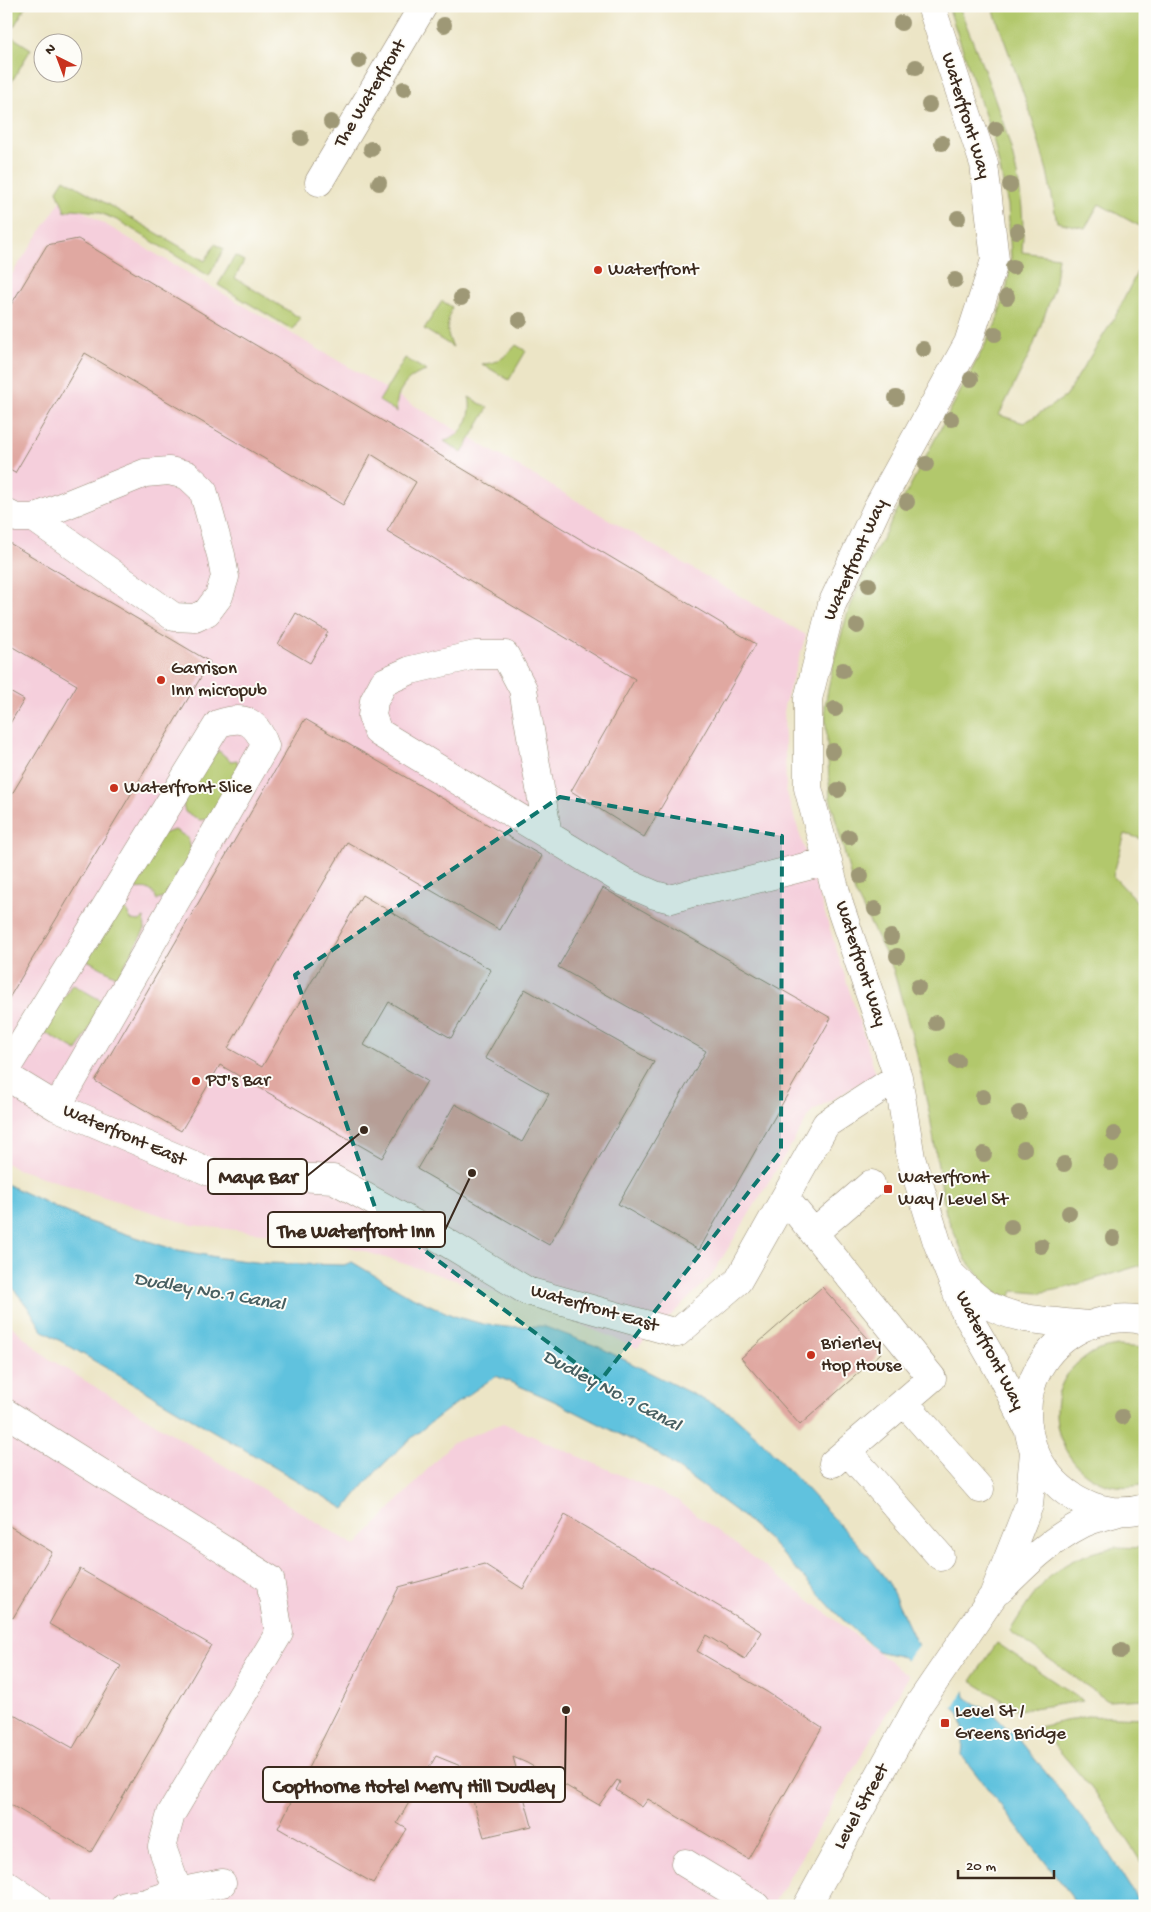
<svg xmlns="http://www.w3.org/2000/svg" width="1151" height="1912" font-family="'Gochi Hand',sans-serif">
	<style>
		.built { fill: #f5cfdc }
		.green { fill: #b2c86c; stroke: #767945 }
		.water { fill: #60c2de; stroke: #4e767e }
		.pier { fill: #ece5c6 }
		.building { fill: #e0a8a1 }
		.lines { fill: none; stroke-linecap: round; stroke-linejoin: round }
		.minor-casing { stroke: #948872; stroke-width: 29 }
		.minor { stroke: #fff; stroke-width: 28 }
		.tree { fill: #9e9876 }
		.marked { fill: #0f766e; fill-opacity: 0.2; stroke: #0f766e; stroke-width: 4; stroke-dasharray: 10 6; stroke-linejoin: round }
		.poi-dot { fill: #c8321e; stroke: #fdfcf7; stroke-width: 2 }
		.labels { text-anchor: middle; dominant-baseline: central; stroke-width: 4; stroke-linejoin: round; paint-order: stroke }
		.street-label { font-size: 19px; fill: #3b2a1e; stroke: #fdfcf7 }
		.poi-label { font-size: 19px; fill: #3b2a1e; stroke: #fdfcf7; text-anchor: start }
		.water-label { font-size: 20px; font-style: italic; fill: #485f61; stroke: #fdfcf7 }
		.leader { fill: none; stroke: #3b2a1e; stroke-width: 2 }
		.callout-dot { fill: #3b2a1e; stroke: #fdfcf7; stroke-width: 2 }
		.callout { fill: #fdfcf7; stroke: #3b2a1e; stroke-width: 2 }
		.callout-label { font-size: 20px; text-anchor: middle; font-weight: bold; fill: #3b2a1e }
	</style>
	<rect width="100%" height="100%" fill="#fdfcf7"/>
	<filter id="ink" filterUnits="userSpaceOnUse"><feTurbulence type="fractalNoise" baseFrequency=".02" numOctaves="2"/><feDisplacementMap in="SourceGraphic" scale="10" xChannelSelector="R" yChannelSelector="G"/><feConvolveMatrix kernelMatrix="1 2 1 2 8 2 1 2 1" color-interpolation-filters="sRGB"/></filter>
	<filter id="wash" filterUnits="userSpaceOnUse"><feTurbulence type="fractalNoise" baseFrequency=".0096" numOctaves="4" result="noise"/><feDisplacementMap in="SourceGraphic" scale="20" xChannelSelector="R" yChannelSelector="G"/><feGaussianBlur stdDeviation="1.12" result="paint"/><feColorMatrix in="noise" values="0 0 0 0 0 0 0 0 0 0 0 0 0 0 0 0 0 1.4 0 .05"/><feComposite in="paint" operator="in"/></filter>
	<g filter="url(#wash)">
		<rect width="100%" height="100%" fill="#ece5c6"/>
		<path class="built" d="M 62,199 L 806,635 L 784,706 L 786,791 L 876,1074 L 812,1111 L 710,1278 L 637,1348 L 537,1306 L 332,1241 L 192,1225 L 14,1168 L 6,1163 L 6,283 Z
			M 6,1321 L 48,1358 L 356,1546 L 452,1443 L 503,1423 L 677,1500 L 909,1676 L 772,1906 L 6,1906 Z"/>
		<path class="green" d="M 6,6 L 26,6 L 9,35 L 31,49 L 11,83 L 6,81 Z
			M 948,6 L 959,6 C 988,83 1030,169 1022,252 L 1058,257 L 1054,289 L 1033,347 L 999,415 L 1024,423 L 1065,397 L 1116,315 L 1145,256 L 1145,840 L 1125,834 L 1113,876 L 1145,910 L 1145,1264 L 1065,1288 L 1038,1293 L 1013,1291 L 1009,1301 L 989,1288 L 966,1260 L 946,1214 L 930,1117 L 915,1046 L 893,969 L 855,893 L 830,798 L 825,705 L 833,664 L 847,615 L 865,571 L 995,326 L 1007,287 L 1011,259 L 1008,205 L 994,142 Z
			M 992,6 L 1145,6 L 1145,229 L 1099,204 L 1085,228 L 1057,222 L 1047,171 L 1031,115 Z
			M 64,179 L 205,261 L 215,244 L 224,249 L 209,276 L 119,221 L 98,212 L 73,209 L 65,212 L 57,190 Z
			M 235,256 L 244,261 L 235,278 L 300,318 L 293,330 L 218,285 Z
			M 442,301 L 452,307 C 447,321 445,333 453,347 L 424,329 Z
			M 516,345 L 526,351 L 509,380 L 482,364 C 497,364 507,356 516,345 Z
			M 405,358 L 427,371 C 408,375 394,392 397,412 L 379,401 Z
			M 469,397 L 488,408 L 462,453 L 444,441 C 463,437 474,415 469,397 Z
			M 219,751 L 231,761 L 237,760 L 239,770 L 211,819 L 200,820 L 185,812 L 182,800 L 210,755 Z
			M 175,830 L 188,838 L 192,853 L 165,898 L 157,900 C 153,890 147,887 137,889 L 134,881 L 161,834 Z
			M 126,909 L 131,920 L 139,921 L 144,918 L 145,929 L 118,977 L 87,960 L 116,912 Z
			M 72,984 L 104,1002 L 77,1051 L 44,1032 Z
			M 1118,1346 L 1145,1348 L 1145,1484 C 1060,1506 1019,1382 1099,1350 C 1105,1348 1112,1347 1118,1346 Z
			M 1116,1547 L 1145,1548 L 1145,1699 L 1108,1701 L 1010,1631 C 1041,1582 1056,1558 1116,1547 Z
			M 997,1643 L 1083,1701 L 1018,1710 L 971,1681 Z
			M 1087,1716 L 1145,1718 L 1145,1868 L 1098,1796 L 1039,1727 Z"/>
		<path class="water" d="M 6,1184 L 86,1221 L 173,1249 L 221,1258 L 264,1263 L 344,1265 L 352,1262 L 408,1295 L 454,1316 L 483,1324 L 506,1327 L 543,1326 L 599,1347 L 732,1414 L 761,1440 L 867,1554 L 888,1582 L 918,1646 L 963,1684 L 965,1697 L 993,1714 L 1022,1743 L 1100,1840 L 1142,1906 L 1076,1906 L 1071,1895 L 1049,1867 L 962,1756 L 964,1732 L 960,1714 L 903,1657 L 877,1651 L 838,1615 L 768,1539 L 742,1516 L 657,1453 L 552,1400 L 496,1376 C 439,1414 386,1453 345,1509 L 42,1330 L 30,1310 L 6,1279 Z"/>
		<path class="pier" d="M 919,1644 L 965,1683 L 966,1688 L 952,1710 L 905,1662 Z"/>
		<g id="blocks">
			<path class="building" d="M 78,239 L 756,644 L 644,837 L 571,791 L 635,679 L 387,531 L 416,482 L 371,454 L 343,505 L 85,353 L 15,473 L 6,468 L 6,313 L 47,245 Z
				M 6,541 L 210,662 L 6,1003 L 6,804 L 77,685 L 6,643 Z
				M 296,613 L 328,632 L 310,663 L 278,644 Z
				M 6,690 L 24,700 L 6,730 Z
				M 305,719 L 542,856 L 500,930 L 347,842 L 228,1048 L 262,1067 L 362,895 L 491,970 L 451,1038 L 389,1002 L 364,1045 L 427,1081 L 382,1158 L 220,1065 L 181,1131 L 95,1081 Z
				M 603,888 L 831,1018 L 699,1250 L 618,1204 L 706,1051 L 558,967 Z
				M 525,989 L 654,1062 L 549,1245 L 417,1169 L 455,1104 L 522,1142 L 549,1094 L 485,1058 Z
				M 822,1287 L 881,1353 L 800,1425 L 741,1358 Z
				M 565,1515 L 762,1632 L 745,1659 L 706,1635 L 697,1651 L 767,1692 L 822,1728 L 748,1859 L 648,1799 L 642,1807 L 616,1790 L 620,1782 L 617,1780 L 599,1805 L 527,1763 L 513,1757 L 532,1826 L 484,1837 L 463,1767 L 436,1756 L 397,1823 L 407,1829 L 373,1883 L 278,1828 L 399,1587 L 484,1564 L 523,1589 Z
				M 6,1524 L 52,1552 L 13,1618 L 6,1613 Z
				M 80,1569 L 211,1645 L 91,1852 L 6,1802 L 6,1710 L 73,1748 L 121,1666 L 49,1624 Z"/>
		</g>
	</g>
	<g filter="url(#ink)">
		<use href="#blocks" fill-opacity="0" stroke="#948872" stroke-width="1"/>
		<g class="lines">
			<g class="minor-casing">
				<path id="minor" d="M 931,6 L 984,164 L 995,260 L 968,343 L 877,508 L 832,604 L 808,699 L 808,788 L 840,907 L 898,1077 L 911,1158 L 937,1242 L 963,1308 L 998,1369 L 1027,1427
					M 319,182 L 423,6
					M 6,513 L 16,518 L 34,518 L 145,473 L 169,471 L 187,475 L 203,490 L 221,555 L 225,577 L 219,596 L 207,612 L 195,618 L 174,617 L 34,518
					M 548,835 L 523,689 L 505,655 L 475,655 L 411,670 L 384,682 L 374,701 L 372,716 L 378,732 L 625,882 L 655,895 L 671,899 L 691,893 L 733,885 L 828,861
					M 6,1069 L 218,724 C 243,715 256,720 265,746 L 57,1107
					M 6,1076 L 57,1107 L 210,1172 L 333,1179 L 431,1233 L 527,1291 L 677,1333 L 738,1281 L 826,1124 L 898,1077
					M 785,1198 L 932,1378 L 833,1463
					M 814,1233 L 871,1184
					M 952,1275 C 961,1284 971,1293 981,1301 C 1013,1322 1052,1321 1089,1325
					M 1145,1321 C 1125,1315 1100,1320 1082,1328 C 1003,1367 1012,1476 1092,1506 C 1109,1512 1128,1513 1145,1508
					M 904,1402 L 980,1489
					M 6,1413 L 270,1579 L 279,1633 L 171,1814 L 162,1847 L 178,1892
					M 847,1451 L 940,1556
					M 1000,1590 C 1025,1565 1050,1540 1082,1524 C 1093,1518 1107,1516 1119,1512
					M 685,1863 L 756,1906
					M 6,1884 L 37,1906
					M 125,1906 L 146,1903 L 178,1892 L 222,1883
					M 807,1906 L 917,1707 L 993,1596 L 1029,1505 L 1034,1452"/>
			</g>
			<use href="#minor" class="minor"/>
		</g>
		<g class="tree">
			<circle cx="901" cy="23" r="8"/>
			<circle cx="444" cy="25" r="8"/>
			<circle cx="359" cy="61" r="8"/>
			<circle cx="916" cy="67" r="8"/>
			<circle cx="404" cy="89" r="8"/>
			<circle cx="929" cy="105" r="8"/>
			<circle cx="331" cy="122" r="8"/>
			<circle cx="996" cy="129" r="8"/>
			<circle cx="301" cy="138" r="8"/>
			<circle cx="942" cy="143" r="8"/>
			<circle cx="371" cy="149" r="8"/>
			<circle cx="379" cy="183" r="8"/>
			<circle cx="1010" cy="185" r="8"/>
			<circle cx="958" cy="218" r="8"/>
			<circle cx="1017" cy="231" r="8"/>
			<circle cx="1013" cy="267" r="8"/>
			<circle cx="955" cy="280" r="8"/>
			<circle cx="1007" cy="297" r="8"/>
			<circle cx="461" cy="298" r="8"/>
			<circle cx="520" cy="320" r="8"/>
			<circle cx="995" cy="334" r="8"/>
			<circle cx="923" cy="349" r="8"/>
			<circle cx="971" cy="379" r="8"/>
			<circle cx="896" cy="398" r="8"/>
			<circle cx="951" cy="419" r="8"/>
			<circle cx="926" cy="464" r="8"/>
			<circle cx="907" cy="502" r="8"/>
			<circle cx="869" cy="585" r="8"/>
			<circle cx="857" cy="626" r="8"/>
			<circle cx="843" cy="670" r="8"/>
			<circle cx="835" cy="709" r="8"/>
			<circle cx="833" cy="751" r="8"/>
			<circle cx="838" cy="790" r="8"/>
			<circle cx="849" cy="837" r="8"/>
			<circle cx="861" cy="876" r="8"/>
			<circle cx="875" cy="909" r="8"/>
			<circle cx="891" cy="937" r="8"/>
			<circle cx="897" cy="956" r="8"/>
			<circle cx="918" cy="987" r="8"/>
			<circle cx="936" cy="1023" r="8"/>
			<circle cx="957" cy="1061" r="8"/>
			<circle cx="983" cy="1097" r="8"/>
			<circle cx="1019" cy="1113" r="8"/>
			<circle cx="1114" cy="1134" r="8"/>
			<circle cx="1024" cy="1149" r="8"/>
			<circle cx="984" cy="1154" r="8"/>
			<circle cx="1111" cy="1163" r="8"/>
			<circle cx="1064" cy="1164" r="8"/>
			<circle cx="1069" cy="1213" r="8"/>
			<circle cx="1011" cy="1227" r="8"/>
			<circle cx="1113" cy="1238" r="8"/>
			<circle cx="1041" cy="1246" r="8"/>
			<circle cx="1122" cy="1417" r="8"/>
			<circle cx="1121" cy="1651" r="8"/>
		</g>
	</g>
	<path class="marked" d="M 560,797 L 782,836 L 781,1151 L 600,1381 L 378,1216 L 295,975 Z"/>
	<g class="poi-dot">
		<circle cx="598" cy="270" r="5"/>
		<circle cx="161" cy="680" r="5"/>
		<circle cx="114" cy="788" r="5"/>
		<circle cx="196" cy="1081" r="5"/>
		<rect x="883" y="1184" width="10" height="10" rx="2.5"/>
		<circle cx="811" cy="1355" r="5"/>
		<rect x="940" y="1718" width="10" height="10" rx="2.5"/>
	</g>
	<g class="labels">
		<g class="street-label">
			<text transform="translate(371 94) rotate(-59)">The Waterfront</text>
			<text transform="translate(965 116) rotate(73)">Waterfront Way</text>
			<text transform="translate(856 560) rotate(-66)">Waterfront Way</text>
			<text transform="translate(860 964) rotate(72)">Waterfront Way</text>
			<text transform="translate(124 1136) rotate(23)">Waterfront East</text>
			<text transform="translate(594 1309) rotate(16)">Waterfront East</text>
			<text transform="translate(989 1351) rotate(63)">Waterfront Way</text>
			<text transform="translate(862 1807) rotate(-61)">Level Street</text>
		</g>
		<g class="poi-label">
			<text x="608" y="270">Waterfront</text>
			<text x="171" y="669">Garrison<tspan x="171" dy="22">Inn micropub</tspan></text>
			<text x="124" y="788">Waterfront Slice</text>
			<text x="206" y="1081">PJ's Bar</text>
			<text x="898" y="1178">Waterfront<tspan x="898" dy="22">Way / Level St</tspan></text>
			<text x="821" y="1344">Brierley<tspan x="821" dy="22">Hop House</tspan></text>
			<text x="955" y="1712">Level St /<tspan x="955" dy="22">Greens Bridge</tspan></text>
		</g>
		<g class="water-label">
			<text transform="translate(209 1293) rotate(10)">Dudley No.1 Canal</text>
			<text transform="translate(611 1392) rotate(28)">Dudley No.1 Canal</text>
		</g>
	</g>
	<path class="leader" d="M364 1130L307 1176M472 1173L445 1230M566 1710L565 1785"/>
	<g class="callout-dot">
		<circle cx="364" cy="1130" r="5"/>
		<circle cx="472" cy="1173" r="5"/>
		<circle cx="566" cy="1710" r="5"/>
	</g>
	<g class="callout">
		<rect x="208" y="1159" width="99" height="35" rx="5"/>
		<rect x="268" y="1212" width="177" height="35" rx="5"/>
		<rect x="263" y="1767" width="302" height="35" rx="5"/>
	</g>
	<g class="callout-label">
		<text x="258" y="1183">Maya Bar</text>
		<text x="356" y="1237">The Waterfront Inn</text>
		<text x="414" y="1792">Copthorne Hotel Merry Hill Dudley</text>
	</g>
	<rect width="1151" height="1912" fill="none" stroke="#fdfcf7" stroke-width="25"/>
	<g transform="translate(58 58) rotate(318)"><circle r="24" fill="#fdfcf7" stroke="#afa8a0"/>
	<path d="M0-4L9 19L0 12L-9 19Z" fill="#c8321e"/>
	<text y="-8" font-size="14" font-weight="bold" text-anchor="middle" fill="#3b2a1e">N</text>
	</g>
	<path d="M958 1870v8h96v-8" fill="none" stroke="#3b2a1e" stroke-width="2.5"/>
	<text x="966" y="1870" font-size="15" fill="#3b2a1e" stroke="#fdfcf7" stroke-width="4" paint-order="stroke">20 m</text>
</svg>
